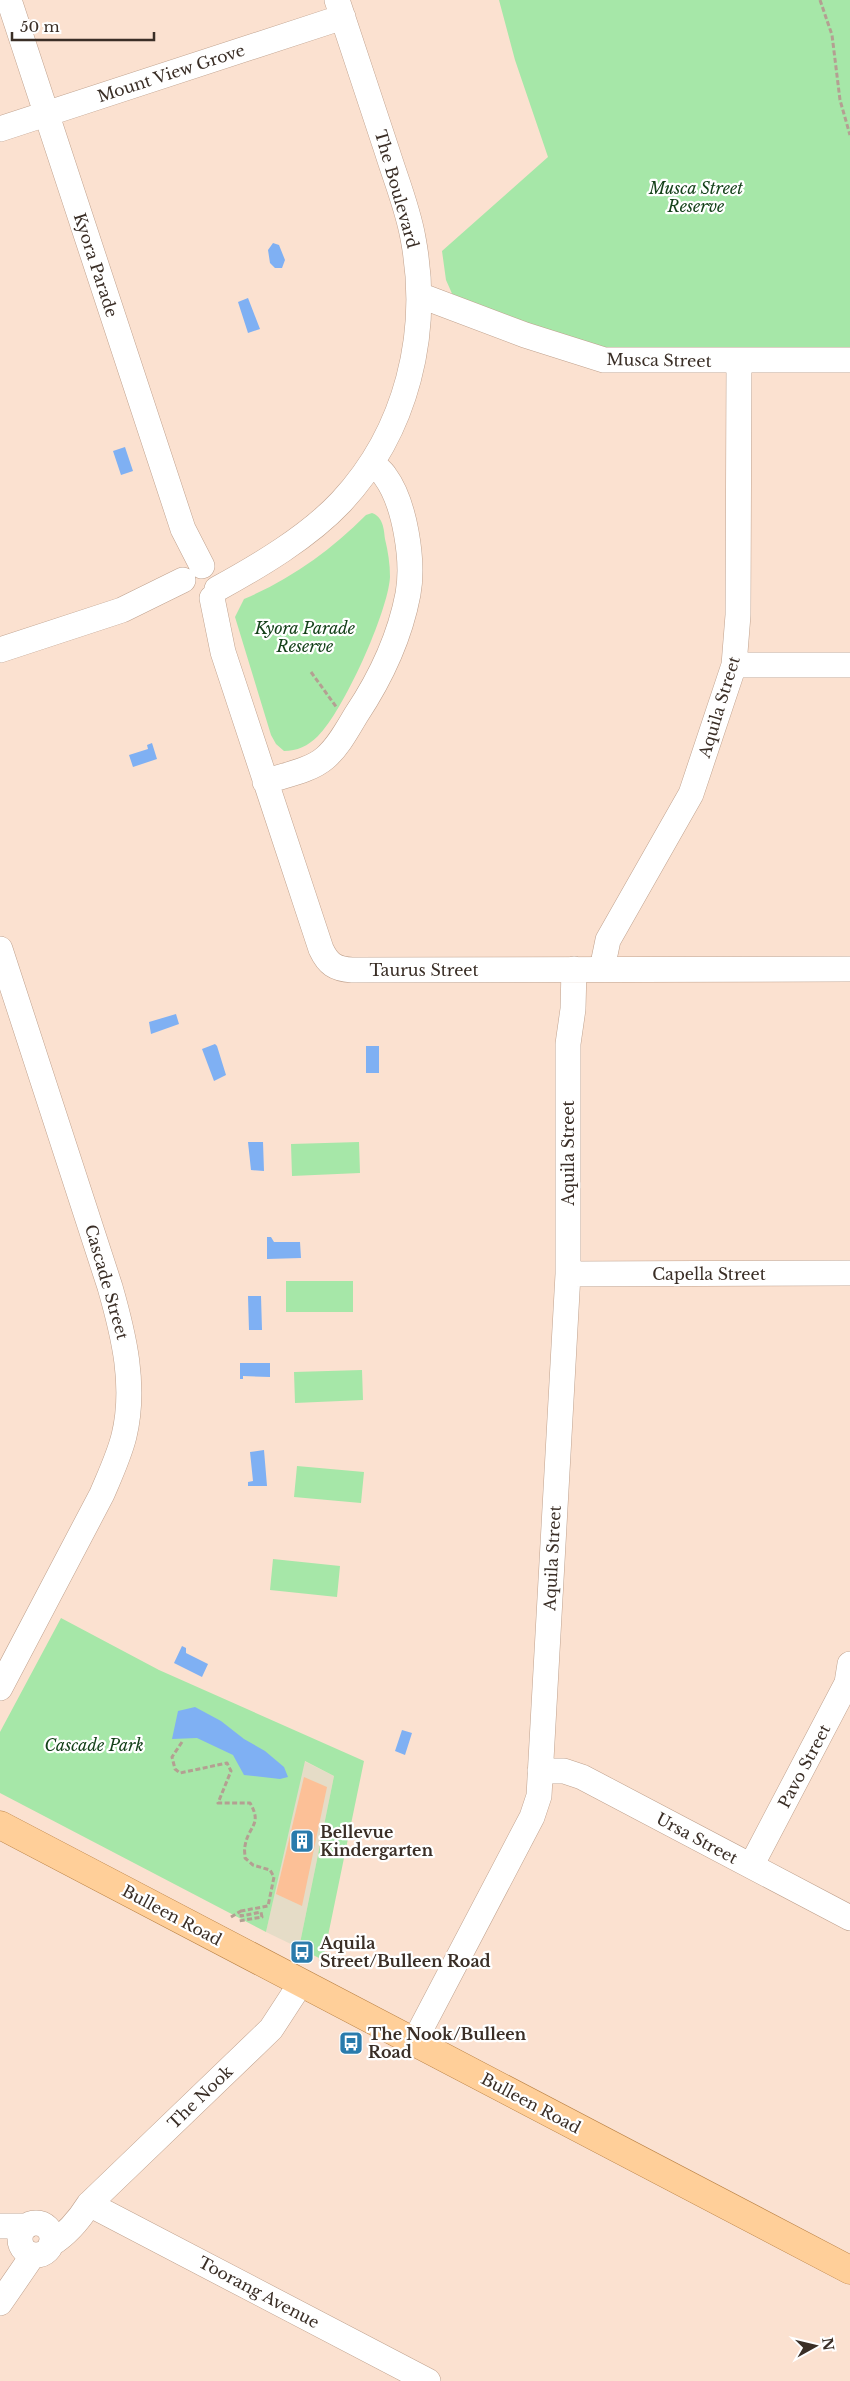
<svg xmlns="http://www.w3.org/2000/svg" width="850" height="2381" font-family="'Libre Baskerville',serif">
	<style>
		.education { fill: #e5dcc7 }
		.green { fill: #a6e7a8 }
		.water { fill: #7fb0f3 }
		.building { fill: #fcc097 }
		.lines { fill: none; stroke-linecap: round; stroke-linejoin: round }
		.minor-casing { stroke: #bfa18d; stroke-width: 26 }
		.major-casing { stroke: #ba8245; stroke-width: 29 }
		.path { stroke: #b49f92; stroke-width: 3; stroke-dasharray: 5 2.5; stroke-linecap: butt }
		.minor { stroke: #fff; stroke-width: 25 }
		.major { stroke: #ffcf99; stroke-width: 28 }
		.labels { text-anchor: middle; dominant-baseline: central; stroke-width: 4.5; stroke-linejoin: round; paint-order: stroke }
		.street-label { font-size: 16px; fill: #3a2e26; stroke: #fff }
		.park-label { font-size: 16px; font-style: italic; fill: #144119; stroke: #fff }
		.poi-label { font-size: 16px; font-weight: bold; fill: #3a2e26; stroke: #fff; text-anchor: start }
	</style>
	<rect width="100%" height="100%" fill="#fbe1d0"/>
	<path class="education" d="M 304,1761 L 334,1776 L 299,1948 L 266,1932 Z"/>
	<path class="green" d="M 499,0 L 850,0 L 850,350 L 607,350 L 454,298 L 446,280 L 442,251 L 548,157 L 515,60 Z
		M 372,513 C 383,517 384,529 385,539 C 388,551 390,564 390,577 C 388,612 343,712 318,736 C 308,746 297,751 284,751 L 276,744 L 271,735 L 235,617 L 244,599 C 291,579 330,551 366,515 Z
		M 359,1142 L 360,1173 L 292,1176 L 291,1144 Z
		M 286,1281 L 353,1281 L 353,1312 L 286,1312 Z
		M 362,1370 L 363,1400 L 295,1403 L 294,1372 Z
		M 297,1466 L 364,1472 L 361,1503 L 294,1497 Z
		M 273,1559 L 340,1566 L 337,1597 L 270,1590 Z
		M 61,1618 L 159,1670 L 364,1761 L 323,1960 L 299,1948 L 334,1776 L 305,1761 L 266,1932 L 0,1793 L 0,1732 Z"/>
	<path class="water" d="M 273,243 L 279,245 L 285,260 L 282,268 L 275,268 L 270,263 L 268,250 Z
		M 248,298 L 260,329 L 248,333 L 238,302 Z
		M 125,447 L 133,471 L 121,475 L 113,451 Z
		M 152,743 L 157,759 L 133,767 L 129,755 L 148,749 L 147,745 Z
		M 176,1014 L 179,1024 L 151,1034 L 149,1022 Z
		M 215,1044 L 217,1046 L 226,1075 L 214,1081 L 202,1049 Z
		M 366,1046 L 379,1046 L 379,1073 L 366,1073 Z
		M 248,1142 L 263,1142 L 264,1171 L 251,1170 Z
		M 267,1237 L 271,1237 L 274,1242 L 300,1242 L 301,1258 L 267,1259 Z
		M 248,1296 L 261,1296 L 262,1330 L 249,1330 Z
		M 240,1363 L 270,1363 L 270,1377 L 243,1376 L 243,1379 L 240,1379 Z
		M 264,1450 L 267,1486 L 248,1486 L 248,1482 L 253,1481 L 250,1452 Z
		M 182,1646 L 186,1648 L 186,1653 L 208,1664 L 202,1677 L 174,1663 Z
		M 195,1707 L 221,1721 L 244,1739 L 265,1751 L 284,1767 L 288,1777 L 280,1779 L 244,1775 L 233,1755 L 197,1738 L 172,1739 L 178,1711 Z
		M 402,1730 L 412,1733 L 405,1755 L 395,1751 Z"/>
	<path class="building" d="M 304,1777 L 327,1787 L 302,1906 L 276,1894 Z"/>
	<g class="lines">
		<g class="minor-casing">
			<path id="minor" d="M 9,0 L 183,529 L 202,566
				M 0,129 L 343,17
				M 419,295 L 525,335 L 604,360 L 850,360
				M 217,589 C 259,566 308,537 341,502 C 407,431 431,333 413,238 C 408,209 396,180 387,151 C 370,101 354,50 337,0
				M 212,598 L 223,652 L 321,949 C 328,964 335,969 352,970 L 850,969
				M 0,650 L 122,610 L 183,580
				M 734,665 L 850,665
				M 265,782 C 284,775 310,771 325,758 C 338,747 347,730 356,715 C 380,679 400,636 408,594 C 414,561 405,503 385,476 C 382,471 376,467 372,463
				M 0,949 L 110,1287 C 124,1336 136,1386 124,1436 C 119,1456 110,1475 102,1494 L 0,1688
				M 602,969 L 608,940 L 691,794 L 734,665 L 738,615 L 739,360
				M 568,1274 L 850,1273
				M 540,1771 L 564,1771 L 582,1777 L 850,1918
				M 751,1866 L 847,1683 L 850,1664
				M 414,2042 L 532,1817 L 539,1796 L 568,1274 L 568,1044 L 573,1009 L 574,969
				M 89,2204 L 428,2381
				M20 2239a16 16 0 1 1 32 0a16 16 0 1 1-32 0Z
				M 0,2226 L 27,2226
				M 51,2244 C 67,2234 79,2220 89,2204 L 271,2029 L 301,1983
				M 0,2303 L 33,2255"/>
		</g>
		<g class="major-casing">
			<path id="major" d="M 0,1825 L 850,2270"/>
		</g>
		<path class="path" d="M 820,0 L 832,35 L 840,100 L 850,135
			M 311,672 L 337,708
			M 182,1742 L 172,1757 L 175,1769 L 180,1773 L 227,1763 L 231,1771 L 218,1803 L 250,1803 C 263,1825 248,1826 245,1846 C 244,1849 245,1854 245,1858 L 253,1865 L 270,1870 L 274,1877 L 268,1906 L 241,1911 L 241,1916 L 261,1912 L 262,1917 L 239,1921
			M 231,1917 L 241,1911"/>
		<use href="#minor" class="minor"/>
		<use href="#major" class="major"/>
	</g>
	<defs>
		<g id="building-square" transform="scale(1.25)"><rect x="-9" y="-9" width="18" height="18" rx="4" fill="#2a7bac" stroke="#fff"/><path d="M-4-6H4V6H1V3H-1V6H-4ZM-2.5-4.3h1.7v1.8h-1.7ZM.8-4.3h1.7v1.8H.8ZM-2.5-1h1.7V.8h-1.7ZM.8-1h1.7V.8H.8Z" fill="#fff"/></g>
		<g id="bus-square" transform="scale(1.25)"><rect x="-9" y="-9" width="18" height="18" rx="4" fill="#2a7bac" stroke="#fff"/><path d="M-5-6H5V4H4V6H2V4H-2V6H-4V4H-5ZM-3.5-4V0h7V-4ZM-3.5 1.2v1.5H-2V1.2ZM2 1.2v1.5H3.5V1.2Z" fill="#fff"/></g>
	</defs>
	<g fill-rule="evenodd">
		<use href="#building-square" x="302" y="1841"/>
		<use href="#bus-square" x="302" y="1952"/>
		<use href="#bus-square" x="351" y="2043"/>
	</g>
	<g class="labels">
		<g class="street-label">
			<text transform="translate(171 73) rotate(-18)">Mount View Grove</text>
			<text transform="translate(397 189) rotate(74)">The Boulevard</text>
			<text transform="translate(96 265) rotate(72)">Kyora Parade</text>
			<text transform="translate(659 360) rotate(1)">Musca Street</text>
			<text transform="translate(719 707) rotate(-73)">Aquila Street</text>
			<text x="424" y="970">Taurus Street</text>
			<text transform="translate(568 1153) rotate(-90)">Aquila Street</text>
			<text x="709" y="1274">Capella Street</text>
			<text transform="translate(107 1282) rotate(74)">Cascade Street</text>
			<text transform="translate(552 1558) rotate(-87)">Aquila Street</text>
			<text transform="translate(804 1766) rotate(-62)">Pavo Street</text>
			<text transform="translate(697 1838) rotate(28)">Ursa Street</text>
			<text transform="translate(172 1915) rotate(28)">Bulleen Road</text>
			<text transform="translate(200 2097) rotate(-44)">The Nook</text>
			<text transform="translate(531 2103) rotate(28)">Bulleen Road</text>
			<text transform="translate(259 2292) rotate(28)">Toorang Avenue</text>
		</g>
		<g class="park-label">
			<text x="696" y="188">Musca Street<tspan x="696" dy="18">Reserve</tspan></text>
			<text x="305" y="628">Kyora Parade<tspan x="305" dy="18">Reserve</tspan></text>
			<text x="94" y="1745">Cascade Park</text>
		</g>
		<g class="poi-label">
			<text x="320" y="1832">Bellevue<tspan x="320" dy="18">Kindergarten</tspan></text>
			<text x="320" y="1943">Aquila<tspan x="320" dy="18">Street/Bulleen Road</tspan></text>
			<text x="368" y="2034">The Nook/Bulleen<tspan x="368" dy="18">Road</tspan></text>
		</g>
	</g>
	<g transform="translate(815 2346) rotate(82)" stroke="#ffffff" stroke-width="4" paint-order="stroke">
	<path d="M0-4L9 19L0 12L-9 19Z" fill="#3a2e26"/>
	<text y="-8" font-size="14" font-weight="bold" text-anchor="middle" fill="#3a2e26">N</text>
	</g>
	<path d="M12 32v8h142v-8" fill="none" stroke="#3a2e26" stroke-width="2.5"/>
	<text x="20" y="32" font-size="15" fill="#3a2e26" stroke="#ffffff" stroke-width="4" paint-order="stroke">50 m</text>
</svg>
